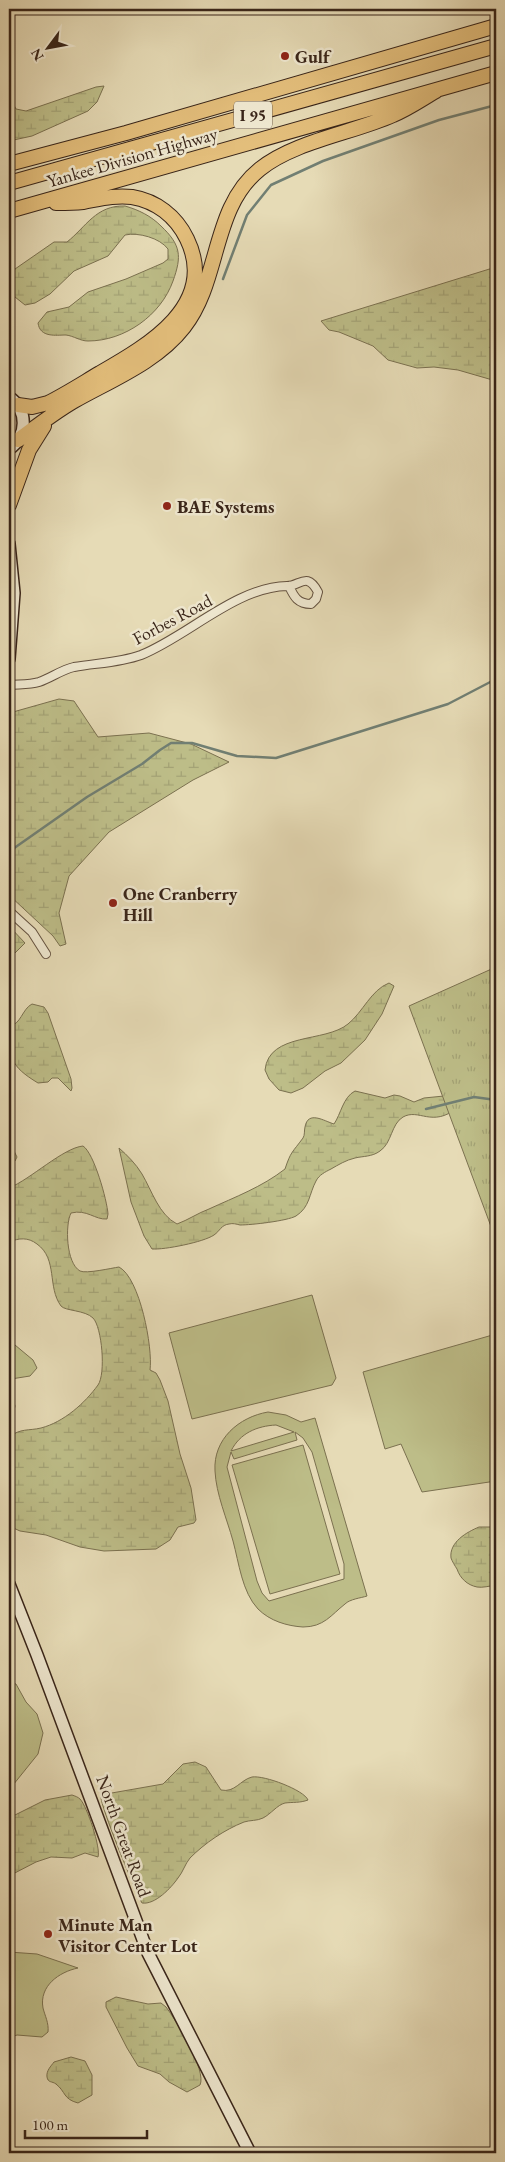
<svg xmlns="http://www.w3.org/2000/svg" width="505" height="2162" font-family="'EB Garamond',serif">
	<style>
		.grass { fill: #bdbd88; stroke: #7b7150; fill-rule: evenodd }
		.wetland { fill: url(#wetland-marsh); stroke: #7b7150 }
		.park { fill: url(#park-tufts); stroke: #7b7150 }
		.lines { fill: none; stroke-linecap: round; stroke-linejoin: round }
		.stream { stroke: #717f73; stroke-width: 2.5 }
		.street-casing { stroke: #645240; stroke-width: 10 }
		.secondary-casing { stroke: #392519; stroke-width: 14 }
		.highway-casing { stroke: #392519; stroke-width: 16 }
		.street { stroke: #efe8d0; stroke-width: 8 }
		.secondary { stroke: #efe8d0; stroke-width: 11 }
		.highway { stroke: #e3be7b; stroke-width: 14 }
		.poi-dot { fill: #8f2418; stroke: #efe8d0; stroke-width: 2 }
		.labels { text-anchor: middle; dominant-baseline: central; stroke-width: 5; stroke-linejoin: round; paint-order: stroke }
		.shield { fill: #efe8d0; stroke: #706050; stroke-width: 1 }
		.shield-label { font-size: 16px; font-weight: bold; fill: #392519 }
		.poi-label { font-size: 18px; font-weight: bold; fill: #392519; stroke: #efe8d0; text-anchor: start }
		.street-label { font-size: 18px; fill: #392519; stroke: #efe8d0 }
	</style>
	<defs>
		<pattern id="wetland-marsh" width="20" height="14" patternUnits="userSpaceOnUse" patternTransform="scale(1.25)"><rect width="20" height="14" fill="#bdbd88"/><path d="M1 5h8M5 5V1M11 12h8M15 12V8" fill="none" stroke="#a3a275"/></pattern>
		<pattern id="park-tufts" width="24" height="20" patternUnits="userSpaceOnUse" patternTransform="scale(1.25)"><rect width="24" height="20" fill="#bdbd88"/><path d="M3 7l-1-3M5 7V3M7 7l1-3M15 17l-1-3M17 17v-4M19 17l1-3" fill="none" stroke="#a3a275"/></pattern>
	</defs>
	<rect width="100%" height="100%" fill="#e6dbb6"/>
	<filter id="stains"><feTurbulence type="fractalNoise" baseFrequency=".004" numOctaves="4"/><feColorMatrix values="0 0 0 0 .2 0 0 0 0 .09 0 0 0 0 .02 0 0 0 .5 -.17"/></filter>
	<radialGradient id="worn" r=".72"><stop offset=".6" stop-color="#630" stop-opacity="0"/><stop offset="1" stop-color="#630" stop-opacity=".3"/></radialGradient>
	<path class="grass" d="M 312,1295 L 336,1378 L 332,1385 L 192,1419 L 169,1333 Z
		M 496,1334 L 496,1481 L 422,1492 L 401,1444 L 385,1449 L 363,1372 Z
		M 9,1340 L 33,1360 L 37,1368 L 30,1376 L 11,1379 L 9,1382 Z
		M 9,1385 L 15,1406 L 12,1420 L 9,1423 Z
		M 268,1412 L 286,1415 L 301,1422 L 315,1418 L 367,1596 C 361,1598 350,1599 345,1604 C 331,1615 324,1627 303,1627 C 287,1626 270,1621 258,1609 C 242,1592 239,1563 233,1541 C 227,1519 216,1494 215,1471 C 213,1439 239,1417 268,1412 ZM 276,1425 L 294,1432 L 231,1451 C 240,1433 257,1426 276,1425 ZM 295,1432 L 303,1438 L 312,1452 L 344,1564 L 344,1579 L 269,1601 L 262,1593 L 257,1581 L 227,1467 L 231,1452 L 234,1459 L 297,1440 Z
		M 303,1445 L 340,1574 L 270,1594 L 232,1465 Z
		M 9,1682 L 16,1684 L 26,1702 L 37,1714 L 43,1733 L 38,1754 L 9,1790 Z
		M 9,1952 L 37,1954 L 78,1968 C 59,1972 39,1986 43,2008 C 45,2016 49,2023 48,2032 L 42,2037 L 17,2035 L 9,2038 Z"/>
	<path class="wetland" d="M 104,86 L 97,102 L 88,111 L 32,136 L 9,141 L 9,96 L 16,109 L 26,111 L 96,87 Z
		M 125,206 C 139,210 151,216 161,226 C 181,245 182,256 173,281 C 161,315 125,341 88,341 C 80,341 74,336 66,335 C 56,335 40,338 38,323 L 47,312 L 69,307 L 88,292 L 126,279 L 163,263 L 168,259 L 168,249 C 160,238 138,232 125,235 L 108,256 L 74,271 L 50,294 L 35,303 L 25,305 L 15,297 L 10,288 L 10,278 L 15,269 L 54,242 L 67,242 C 86,227 96,205 125,206 Z
		M 496,267 L 496,381 L 458,370 L 434,367 L 417,368 L 388,360 L 373,346 L 339,332 L 329,330 L 321,321 Z
		M 59,699 L 74,701 L 98,737 L 149,733 L 191,744 L 229,762 L 193,780 L 109,832 L 69,876 L 59,913 L 66,944 L 60,946 L 53,936 L 9,895 L 9,734 L 13,712 Z
		M 9,926 L 25,943 L 9,959 Z
		M 389,983 L 394,986 L 382,1014 L 365,1040 L 341,1063 L 325,1071 L 303,1088 L 291,1093 L 279,1090 L 269,1079 L 265,1070 C 269,1032 325,1043 348,1024 C 363,1012 371,990 389,983 Z
		M 32,1004 L 44,1007 L 48,1013 L 71,1079 L 72,1088 L 71,1091 L 58,1078 L 52,1078 L 48,1082 L 38,1083 C 10,1066 9,1058 9,1026 C 21,1025 22,1009 32,1004 Z
		M 355,1091 L 385,1098 L 394,1095 L 400,1096 L 414,1102 L 424,1098 L 444,1096 L 457,1108 C 432,1128 419,1108 403,1117 C 391,1124 392,1143 380,1151 C 372,1157 363,1156 355,1158 C 346,1160 338,1165 331,1169 C 325,1172 319,1175 316,1181 C 309,1194 310,1207 296,1216 C 287,1221 251,1225 240,1225 C 236,1224 233,1223 229,1224 C 221,1225 220,1231 214,1235 C 204,1242 164,1250 152,1249 L 144,1236 L 131,1202 L 119,1148 C 127,1155 136,1164 142,1174 C 152,1191 159,1215 177,1224 C 188,1220 198,1213 209,1209 C 235,1197 262,1187 285,1169 C 291,1151 292,1153 303,1138 C 305,1135 304,1131 305,1127 C 308,1110 324,1121 334,1124 C 341,1114 343,1097 355,1091 Z
		M 9,1141 L 17,1157 L 15,1161 L 9,1162 Z
		M 83,1146 C 94,1153 107,1200 108,1214 L 107,1219 C 95,1220 87,1209 71,1213 C 65,1225 66,1263 80,1271 C 86,1274 112,1268 119,1267 C 140,1278 153,1348 150,1370 L 156,1373 L 160,1380 L 168,1401 L 180,1454 L 191,1488 L 196,1520 L 194,1523 L 178,1527 L 170,1540 L 156,1549 L 104,1551 L 80,1547 L 46,1535 L 20,1531 L 9,1526 L 9,1437 C 21,1428 28,1431 41,1428 C 64,1422 85,1403 98,1385 C 106,1374 102,1327 93,1318 C 85,1310 65,1311 61,1306 C 47,1287 58,1259 37,1244 C 28,1237 19,1238 9,1242 L 9,1188 C 31,1179 63,1148 83,1146 Z
		M 479,1527 L 490,1527 L 496,1532 L 496,1585 C 490,1586 482,1588 477,1587 C 467,1585 460,1578 457,1569 C 455,1566 452,1561 451,1558 C 449,1542 467,1532 479,1527 Z
		M 195,1762 L 206,1767 L 221,1790 C 235,1793 240,1780 252,1777 C 264,1775 304,1790 308,1800 C 300,1803 293,1802 285,1803 C 277,1805 271,1814 263,1818 C 257,1821 250,1820 244,1822 C 224,1830 205,1843 190,1858 C 185,1864 183,1872 178,1878 C 171,1888 155,1905 142,1903 C 135,1891 100,1805 101,1797 L 106,1794 L 163,1784 L 183,1764 Z
		M 72,1795 C 75,1796 78,1797 80,1799 C 87,1806 101,1848 98,1857 L 85,1853 L 72,1858 L 51,1857 L 36,1862 L 9,1876 L 9,1818 L 45,1800 Z
		M 116,1997 L 148,2004 L 161,2003 L 166,2007 C 176,2020 207,2071 200,2085 L 187,2092 L 169,2082 L 160,2074 L 138,2066 L 127,2048 L 106,2007 L 106,2002 Z
		M 71,2057 L 85,2061 L 92,2075 L 92,2095 L 78,2103 C 63,2099 66,2092 56,2084 C 52,2081 48,2083 47,2077 C 46,2071 51,2066 54,2062 Z"/>
	<path class="park" d="M 496,967 L 496,1240 L 409,1006 Z"/>
	<g class="lines">
		<path class="stream" d="M 223,279 L 247,215 L 271,185 L 323,161 L 439,120 L 496,105
			M 10,851 L 87,797 L 142,764 L 160,750 L 171,743 L 192,743 L 237,756 L 276,758 L 448,704 L 496,679
			M 426,1109 L 474,1097 L 496,1100"/>
		<g class="street-casing">
			<path id="street" d="M 9,685 C 19,684 29,685 39,682 C 51,678 61,670 74,667 C 96,663 119,663 141,655 C 188,636 236,587 287,586 C 300,586 307,571 318,592 L 316,599 L 311,604 C 298,604 294,597 289,586
				M 9,911 L 32,932 L 46,954"/>
		</g>
		<g class="secondary-casing">
			<path id="secondary" d="M 9,397 C 28,410 28,436 9,449
				M 9,544 L 14,593 L 9,659
				M 9,1584 L 37,1655 L 148,1953 L 250,2153"/>
		</g>
		<g class="highway-casing">
			<path id="highway" d="M 9,164 L 126,133 L 496,26
				M 9,183 L 496,46
				M 9,211 L 496,73
				M 18,405 L 32,407 L 48,403 C 66,394 83,383 100,373 C 147,346 219,305 187,239 C 176,216 156,201 132,197 C 114,195 100,199 83,202 C 74,203 65,203 56,203
				M 18,440 C 37,426 55,412 74,401 C 111,380 157,362 184,327 C 221,280 211,208 260,169 C 295,141 353,133 393,115 C 408,109 422,99 436,91
				M 9,505 L 29,450 L 44,426"/>
		</g>
		<use href="#street" class="street"/>
		<use href="#secondary" class="secondary"/>
		<use href="#highway" class="highway"/>
	</g>
	<g class="poi-dot">
		<circle cx="285" cy="56" r="5"/>
		<circle cx="167" cy="506" r="5"/>
		<circle cx="113" cy="903" r="5"/>
		<circle cx="48" cy="1934" r="5"/>
	</g>
	<g class="labels">
		<rect class="shield" x="234" y="101.5" width="38" height="27" rx="4"/>
		<g class="shield-label">
			<text x="253" y="115">I 95</text>
		</g>
		<g class="poi-label">
			<text x="295" y="56">Gulf</text>
			<text x="177" y="506">BAE Systems</text>
			<text x="123" y="893">One Cranberry<tspan x="123" dy="21">Hill</tspan></text>
			<text x="58" y="1924">Minute Man<tspan x="58" dy="21">Visitor Center Lot</tspan></text>
		</g>
		<g class="street-label">
			<text transform="translate(132 157) rotate(-16)">Yankee Division Highway</text>
			<text transform="translate(172 619) rotate(-28)">Forbes Road</text>
			<text transform="translate(124 1836) rotate(70)">North Great Road</text>
		</g>
	</g>
	<rect width="505" height="2162" fill="none" stroke="#e6dbb6" stroke-width="30"/>
	<rect x="10" y="10" width="485" height="2142" fill="none" stroke="#392519" stroke-width="2.5"/>
	<rect x="15" y="15" width="475" height="2132" fill="none" stroke="#392519"/>
	<g transform="translate(48 48) rotate(238)" stroke="#efe8d0" stroke-width="4" paint-order="stroke">
	<path d="M0-4L9 19L0 12L-9 19Z" fill="#392519"/>
	<text y="-8" font-size="14" font-weight="bold" text-anchor="middle" fill="#392519">N</text>
	</g>
	<path d="M25 2130v8h122v-8" fill="none" stroke="#392519" stroke-width="2.5"/>
	<text x="32" y="2130" font-size="15" fill="#392519" stroke="#efe8d0" stroke-width="4" paint-order="stroke">100 m</text>
	<rect width="100%" height="100%" filter="url(#stains)"/>
	<rect width="100%" height="100%" fill="url(#worn)"/>
</svg>
